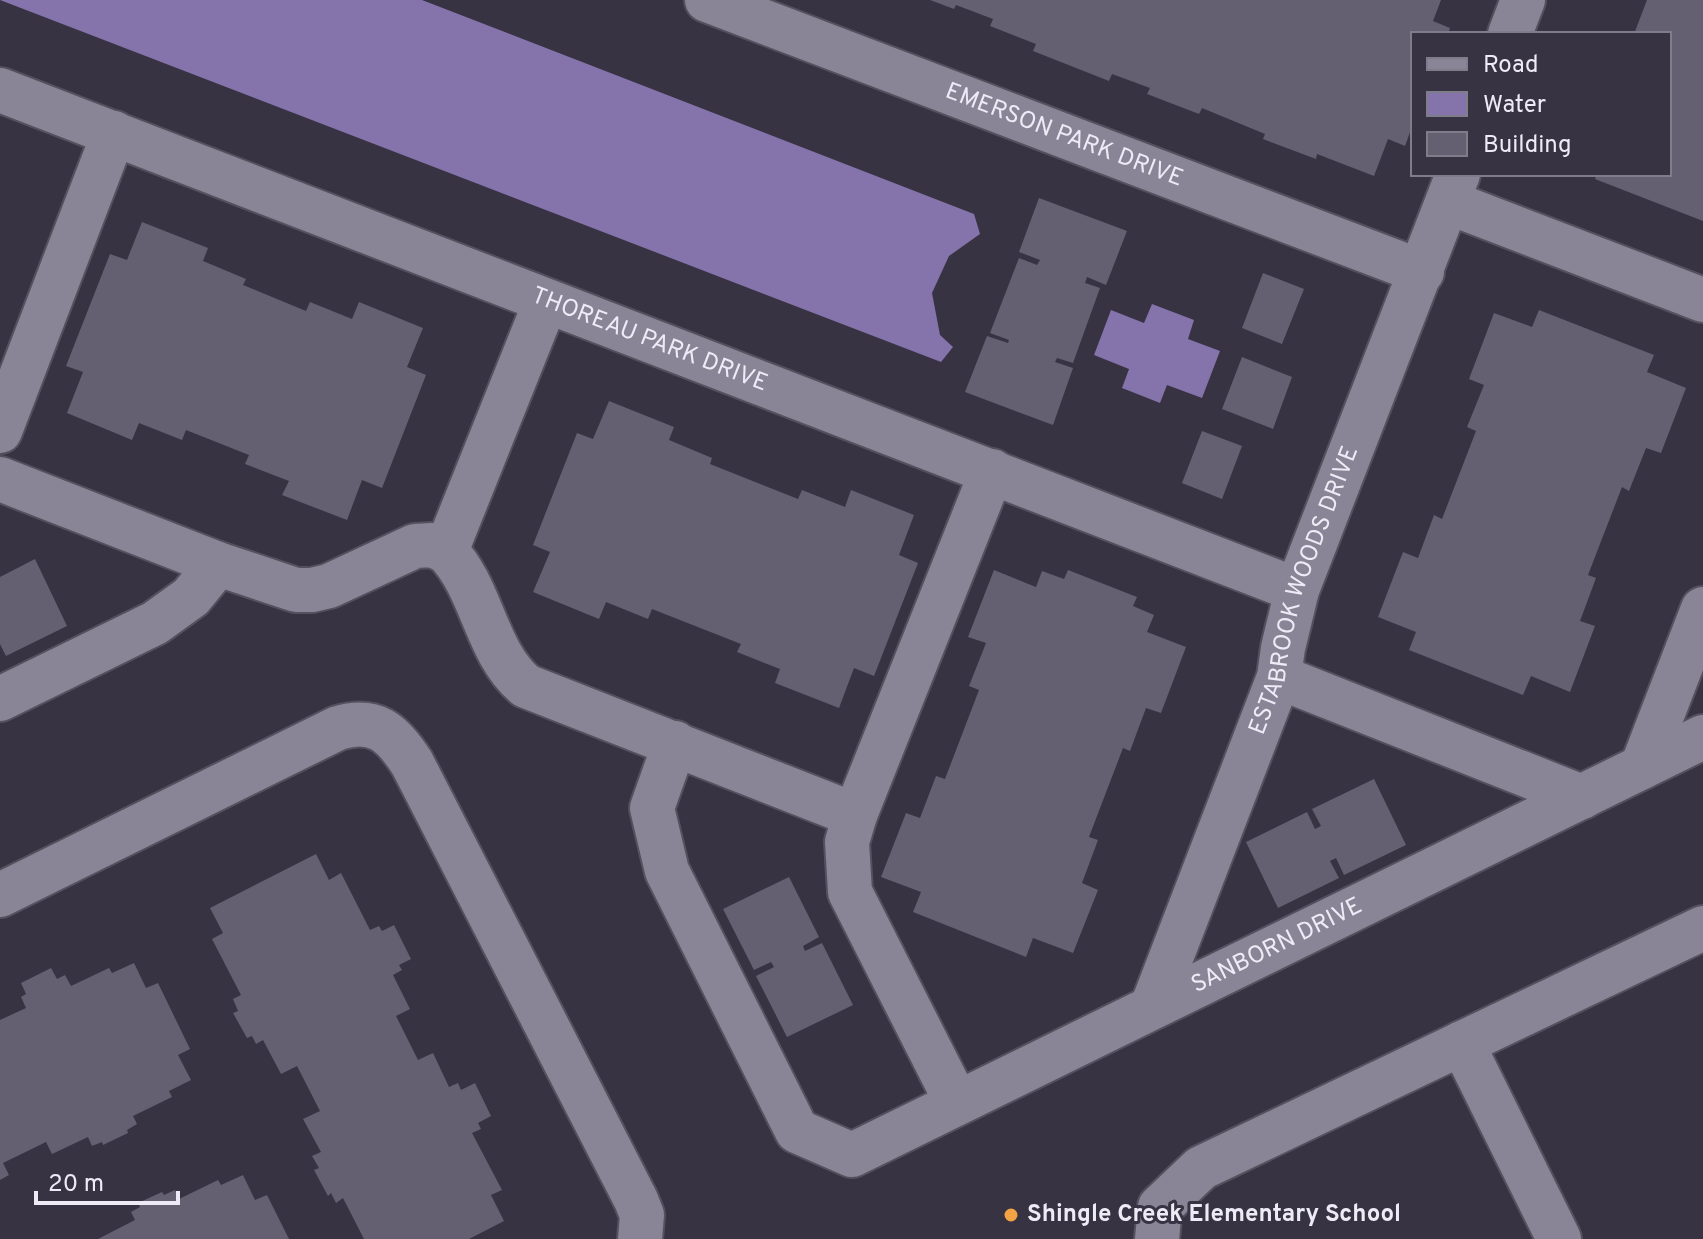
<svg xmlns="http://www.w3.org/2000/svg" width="1703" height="1239" font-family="Overpass,sans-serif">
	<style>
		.water { fill: #8573ac }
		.building { fill: #656071 }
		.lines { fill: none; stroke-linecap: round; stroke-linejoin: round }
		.minor-casing { stroke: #54505d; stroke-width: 48 }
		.minor { stroke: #898496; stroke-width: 44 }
		.poi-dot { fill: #f4a344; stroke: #373342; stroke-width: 3 }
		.labels { text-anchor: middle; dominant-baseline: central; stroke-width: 6; stroke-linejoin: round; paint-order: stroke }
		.street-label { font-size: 24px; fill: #edebf5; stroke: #373342 }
		.poi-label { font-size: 24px; font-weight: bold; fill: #edebf5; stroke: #373342; text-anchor: start }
	</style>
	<rect width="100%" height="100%" fill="#373342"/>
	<path class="water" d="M 0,0 L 422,0 L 974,214 L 980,234 L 949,256 L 932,293 L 940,335 L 953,347 L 941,362 Z
		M 1152,304 L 1194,320 L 1188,339 L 1220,351 L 1202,398 L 1167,385 L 1160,403 L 1122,388 L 1129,369 L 1094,355 L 1111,310 L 1144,323 Z"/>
	<path class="building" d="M 930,0 L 1441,0 L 1433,21 L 1450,28 L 1448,34 L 1413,34 L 1413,124 L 1405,146 L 1388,139 L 1374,176 L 1317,154 L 1316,159 L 1263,139 L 1265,134 L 1202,108 L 1199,114 L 1147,94 L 1150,88 L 1112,74 L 1109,81 L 1033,51 L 1036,44 L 990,26 L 993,19 L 956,5 L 954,9 Z
		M 1647,0 L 1703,0 L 1703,221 L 1595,179 L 1597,174 L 1669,174 L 1669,34 L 1634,34 Z
		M 1039,198 L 1127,231 L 1106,285 L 1087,277 L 1085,283 L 1100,288 L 1073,363 L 1057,358 L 1055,362 L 1073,368 L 1053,425 L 965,392 L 987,336 L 1008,343 L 1009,340 L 990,333 L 1019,258 L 1037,265 L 1040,260 L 1019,252 Z
		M 142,222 L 208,248 L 203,261 L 246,279 L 243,285 L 306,311 L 310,302 L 352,319 L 359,302 L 423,328 L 407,367 L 426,375 L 382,488 L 362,480 L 347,520 L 282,495 L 289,481 L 245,464 L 249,455 L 186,430 L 182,440 L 139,423 L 132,440 L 67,413 L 83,372 L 66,366 L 110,254 L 127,260 Z
		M 1263,273 L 1304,289 L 1282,344 L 1242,328 Z
		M 1539,310 L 1654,355 L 1647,372 L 1686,388 L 1661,453 L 1646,448 L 1629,491 L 1622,487 L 1588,575 L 1596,578 L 1580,621 L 1595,626 L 1570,692 L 1531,676 L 1523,695 L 1409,650 L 1416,632 L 1378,617 L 1403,552 L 1418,558 L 1434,515 L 1442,519 L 1476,431 L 1467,427 L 1484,385 L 1469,379 L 1494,313 L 1532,327 Z
		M 1242,357 L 1292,377 L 1273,429 L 1222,409 Z
		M 609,401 L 674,427 L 669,440 L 712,458 L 710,464 L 798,499 L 802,490 L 845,507 L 851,490 L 914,515 L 899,555 L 918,563 L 874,676 L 854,668 L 839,708 L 775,683 L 780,669 L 737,652 L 741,644 L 652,609 L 648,619 L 606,602 L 599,619 L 533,592 L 550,552 L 533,545 L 577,433 L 593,439 Z
		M 1202,431 L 1242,446 L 1222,499 L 1182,483 Z
		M 35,559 L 67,626 L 6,656 L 0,644 L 0,577 Z
		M 994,570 L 1036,587 L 1042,571 L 1064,579 L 1068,570 L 1137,597 L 1133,606 L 1154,615 L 1147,632 L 1186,647 L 1161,713 L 1146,708 L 1130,751 L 1123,748 L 1089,837 L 1098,840 L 1082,883 L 1098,890 L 1073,953 L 1033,938 L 1026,957 L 913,912 L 921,892 L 881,877 L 906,813 L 920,818 L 936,776 L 945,779 L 979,690 L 969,686 L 986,643 L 968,637 Z
		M 1374,779 L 1406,845 L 1344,875 L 1336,858 L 1330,861 L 1339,878 L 1278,908 L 1246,842 L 1307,812 L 1315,829 L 1321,826 L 1312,809 Z
		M 316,854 L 329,880 L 341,873 L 370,930 L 379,926 L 382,931 L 394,925 L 411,959 L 399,965 L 402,970 L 393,975 L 410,1009 L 396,1016 L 418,1060 L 433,1053 L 449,1087 L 458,1083 L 461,1090 L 475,1083 L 491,1116 L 478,1123 L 481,1129 L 472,1133 L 502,1190 L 491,1195 L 504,1221 L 469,1239 L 364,1239 L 343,1198 L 336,1203 L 331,1193 L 328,1196 L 314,1170 L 319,1168 L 312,1156 L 321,1152 L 303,1119 L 320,1111 L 297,1066 L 281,1074 L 263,1040 L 256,1044 L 252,1036 L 247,1038 L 233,1013 L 238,1011 L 233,999 L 241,995 L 212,939 L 223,933 L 210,908 Z
		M 789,877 L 819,937 L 803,946 L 805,951 L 822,943 L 853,1005 L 787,1037 L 756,976 L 774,967 L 771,962 L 754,970 L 723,909 Z
		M 134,963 L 146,988 L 158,983 L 190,1049 L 178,1055 L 191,1080 L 169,1091 L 172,1097 L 133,1116 L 137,1124 L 127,1130 L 128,1133 L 103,1145 L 102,1142 L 92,1146 L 88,1137 L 52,1154 L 46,1142 L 3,1163 L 9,1175 L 0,1180 L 0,1020 L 26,1008 L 21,997 L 26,994 L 21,983 L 51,968 L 57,979 L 65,975 L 71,986 L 109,968 L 112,973 Z
		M 243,1175 L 255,1200 L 267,1195 L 289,1239 L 98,1239 L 135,1220 L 131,1212 L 140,1207 L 138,1203 L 162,1192 L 164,1195 L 175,1190 L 179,1199 L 218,1180 L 221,1185 Z"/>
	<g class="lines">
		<g class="minor-casing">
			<g id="minor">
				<path id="s1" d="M 707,0 L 1422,272"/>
				<path d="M 1510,34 L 1523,0"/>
				<path id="s2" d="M 0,90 L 1297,590"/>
				<path d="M 1448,202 L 1703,300"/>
				<path d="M 0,431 L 114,133"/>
				<path d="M 0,479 L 218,564 L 296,590 L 312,590 L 329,586 L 415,546 L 432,545 L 446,551 L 546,301"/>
				<path d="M 446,551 C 483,589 485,652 526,686 L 855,815"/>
				<path d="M 1279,677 L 1582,797"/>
				<path d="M 0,699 L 155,623 L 191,597 L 218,564"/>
				<path id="s3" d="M 675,743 L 652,808 L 667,871 L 797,1131 L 852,1155 L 1703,737"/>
				<path d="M 1642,767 L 1703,609"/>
				<path d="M 0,895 L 338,728 C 375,717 392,732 412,763 L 636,1200 L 642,1215 L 640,1239"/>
				<path id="s4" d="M 1152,1007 L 1279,677 L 1283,648 L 1297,590 L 1458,174"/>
				<path d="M 1462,1043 L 1559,1239"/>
				<path d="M 957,1103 L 850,892 L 847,842 L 855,815 L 992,471"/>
				<path d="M 1157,1239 L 1160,1207 L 1201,1168 L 1703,928"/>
			</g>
		</g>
		<use href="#minor" class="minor"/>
	</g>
	<circle class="poi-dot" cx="1011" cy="1215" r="8"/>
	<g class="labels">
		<g class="street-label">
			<text stroke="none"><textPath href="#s1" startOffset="382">EMERSON PARK DRIVE</textPath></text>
			<text stroke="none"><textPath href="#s2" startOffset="696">THOREAU PARK DRIVE</textPath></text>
			<text stroke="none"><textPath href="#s4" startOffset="444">ESTABROOK WOODS DRIVE</textPath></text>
			<text stroke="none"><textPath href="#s3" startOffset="958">SANBORN DRIVE</textPath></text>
		</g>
		<g class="poi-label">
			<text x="1027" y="1215">Shingle Creek Elementary School</text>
		</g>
	</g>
	<rect x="1411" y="32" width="260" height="144" fill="#373342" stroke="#807d8a" stroke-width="2"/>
	<rect x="1427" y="58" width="40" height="12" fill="#898496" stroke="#807d8a" stroke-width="2"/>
	<text x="1483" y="72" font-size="24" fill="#edebf5">Road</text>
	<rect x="1427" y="92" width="40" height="24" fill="#8573ac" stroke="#807d8a" stroke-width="2"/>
	<text x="1483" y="112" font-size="24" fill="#edebf5">Water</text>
	<rect x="1427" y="132" width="40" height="24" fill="#656071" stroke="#807d8a" stroke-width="2"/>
	<text x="1483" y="152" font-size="24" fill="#edebf5">Building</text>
	<path d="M36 1191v12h142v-12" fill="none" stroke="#edebf5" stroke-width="4"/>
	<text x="48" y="1191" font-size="24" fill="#edebf5" stroke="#373342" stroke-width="6" paint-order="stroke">20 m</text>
</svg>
